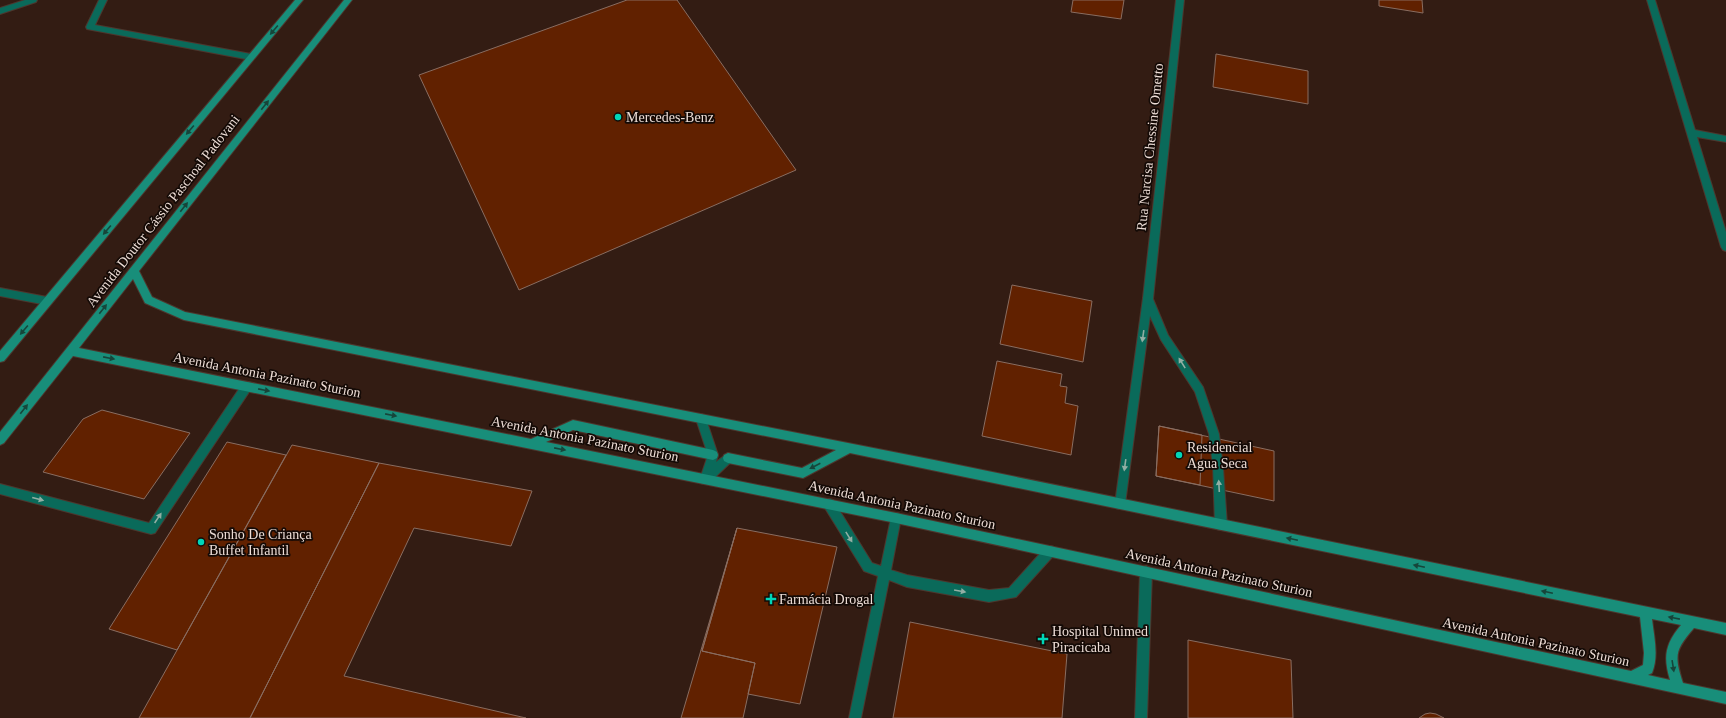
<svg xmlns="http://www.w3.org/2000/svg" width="1726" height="718" font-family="Georgia,serif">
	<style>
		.building { fill: #612100; stroke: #896d61 }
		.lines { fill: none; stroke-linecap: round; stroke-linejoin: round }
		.lane-casing { stroke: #4d372e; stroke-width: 2 }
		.street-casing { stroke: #4d372e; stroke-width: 2 }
		.secondary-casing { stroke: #4d372e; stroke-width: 2 }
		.lane { fill: #0a6a5a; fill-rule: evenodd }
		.street { fill: #0a6a5a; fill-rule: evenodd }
		.secondary { fill: #188e7a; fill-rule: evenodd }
		.oneway { fill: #16453a }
		.oneway2 { fill: #92afa4 }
		.poi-dot { fill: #00d5b7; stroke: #140a06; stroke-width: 1.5 }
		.labels { text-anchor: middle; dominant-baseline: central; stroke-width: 3.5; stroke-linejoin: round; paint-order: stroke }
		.poi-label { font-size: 14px; fill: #edddd6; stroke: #140a06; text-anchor: start }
		.street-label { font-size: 14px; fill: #edddd6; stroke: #140a06 }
	</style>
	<rect width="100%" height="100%" fill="#331c13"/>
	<path class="building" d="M 627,0 L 677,0 L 796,170 L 519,290 L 419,75 Z
		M 1073,0 L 1124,0 L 1121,19 L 1071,12 Z
		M 1379,0 L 1422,0 L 1423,13 L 1379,6 Z
		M 1216,54 L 1308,71 L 1308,104 L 1213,87 Z
		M 1012,285 L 1092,301 L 1083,362 L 1000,344 Z
		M 997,361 L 1062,374 L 1060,386 L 1067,387 L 1065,403 L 1078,406 L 1071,455 L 982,436 Z
		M 102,410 L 190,433 L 144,499 L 43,472 L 83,419 Z
		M 1159,426 L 1274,451 L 1274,501 L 1156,476 Z
		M 1159,426 L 1202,435 L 1200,485 L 1156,476 Z
		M 227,442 L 286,455 L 177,650 L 109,629 Z
		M 292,445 L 379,463 L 250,718 L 139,718 Z
		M 379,463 L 532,491 L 511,546 L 414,528 L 344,676 L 526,718 L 250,718 Z
		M 737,528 L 837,547 L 800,704 L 748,694 L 755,663 L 702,651 Z
		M 737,528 L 702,651 L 755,663 L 743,718 L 681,718 Z
		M 910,622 L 1067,654 L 1062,718 L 893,718 Z
		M 1188,640 L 1291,660 L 1293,718 L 1188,718 Z
		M 1430,713 L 1436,714 L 1444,718 L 1419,718 L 1425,714 Z"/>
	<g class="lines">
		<g class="lane-casing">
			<path id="lane" d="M 99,0 L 107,0 L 95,25 L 251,54 L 255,57 L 251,60 L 87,29 L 86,27 Z
				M 247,382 L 251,383 L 252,386 L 251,389 L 155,533 L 151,534 L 0,494 L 0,484 L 149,523 L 243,383 Z
				M 701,414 L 705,416 L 718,455 L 716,462 L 728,453 L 732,455 L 733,458 L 732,461 L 709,483 L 705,484 L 701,483 L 700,479 L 708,455 L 696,419 L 697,416 Z
				M 829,499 L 833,500 L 872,563 L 881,566 L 891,518 L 892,514 L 896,513 L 900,514 L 901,518 L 891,570 L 907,575 L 989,590 L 1009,588 L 1046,547 L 1050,546 L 1054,547 L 1056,551 L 1054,555 L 1016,597 L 989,602 L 907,587 L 889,580 L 861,718 L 849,718 L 878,576 L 864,571 L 825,508 L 824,504 L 825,500 Z
				M 1146,566 L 1150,568 L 1152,572 L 1147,718 L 1135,718 L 1140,572 L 1142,568 Z"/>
		</g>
		<g class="street-casing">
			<path id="street" d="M 25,0 L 37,0 L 36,2 L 0,14 L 0,8 Z
				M 1176,0 L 1184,0 L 1153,299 L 1168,335 L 1203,387 L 1219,434 L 1223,467 L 1227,525 L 1225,529 L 1221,530 L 1217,529 L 1215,525 L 1213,467 L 1209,434 L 1195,392 L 1161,340 L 1150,316 L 1125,504 L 1124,508 L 1120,509 L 1116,508 L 1115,504 L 1143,298 Z
				M 1647,0 L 1655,0 L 1695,130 L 1726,136 L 1726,142 L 1697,137 L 1726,232 L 1726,251 L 1723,250 L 1721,247 Z
				M 0,288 L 47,297 L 50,298 L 52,301 L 50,304 L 47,305 L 0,296 Z"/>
		</g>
		<g class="secondary-casing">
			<path id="secondary" d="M 295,0 L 303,0 L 4,361 L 0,362 L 0,351 Z
				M 344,0 L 352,0 L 139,271 L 152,297 L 185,312 L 934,460 L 1726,623 L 1726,635 L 1694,628 C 1675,650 1674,655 1683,683 L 1726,692 L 1726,704 L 896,523 L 73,356 L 4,443 L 0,445 L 0,432 ZM 133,279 L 145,303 L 184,320 L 836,450 L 802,468 L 728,453 L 724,455 L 723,458 L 724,461 L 728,463 L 803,478 L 850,453 L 1640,617 L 1644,653 L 1643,665 L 1631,671 L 896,513 L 546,442 L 573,430 L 713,460 L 717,458 L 718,455 L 717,452 L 713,450 L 573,420 L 531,439 L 79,348 ZM 1652,619 L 1681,625 C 1665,644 1663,657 1670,680 L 1648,675 L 1652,673 C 1659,656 1654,637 1652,619 Z"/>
		</g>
		<use href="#lane" class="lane"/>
		<use href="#street" class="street"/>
		<use href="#secondary" class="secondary"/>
	</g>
	<defs><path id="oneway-solid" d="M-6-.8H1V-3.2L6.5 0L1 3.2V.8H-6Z"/></defs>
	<g class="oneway">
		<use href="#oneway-solid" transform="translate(274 30) rotate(130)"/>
		<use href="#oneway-solid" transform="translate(265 105) rotate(-52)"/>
		<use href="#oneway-solid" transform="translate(190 130) rotate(130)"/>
		<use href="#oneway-solid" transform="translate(184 207) rotate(-52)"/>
		<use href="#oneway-solid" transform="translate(107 230) rotate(130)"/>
		<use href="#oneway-solid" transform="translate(103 309) rotate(-52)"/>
		<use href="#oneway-solid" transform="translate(24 330) rotate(130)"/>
		<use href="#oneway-solid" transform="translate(109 358) rotate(11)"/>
		<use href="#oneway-solid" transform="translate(264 390) rotate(11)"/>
		<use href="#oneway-solid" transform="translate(24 409) rotate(-52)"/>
		<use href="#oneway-solid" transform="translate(391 415) rotate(11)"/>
		<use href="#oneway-solid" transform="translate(560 449) rotate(11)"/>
		<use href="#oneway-solid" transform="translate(815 466) rotate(153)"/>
		<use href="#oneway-solid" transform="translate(1292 539) rotate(-168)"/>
		<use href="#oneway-solid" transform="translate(1419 566) rotate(-168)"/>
		<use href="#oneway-solid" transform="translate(1547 592) rotate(-168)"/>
		<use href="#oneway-solid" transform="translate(1674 618) rotate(-169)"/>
		<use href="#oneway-solid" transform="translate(1673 666) rotate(81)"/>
	</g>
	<g class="oneway2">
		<use href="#oneway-solid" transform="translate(1143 336) rotate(98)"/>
		<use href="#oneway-solid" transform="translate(1182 363) rotate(-122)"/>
		<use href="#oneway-solid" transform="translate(1125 465) rotate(98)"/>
		<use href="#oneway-solid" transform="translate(1219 486) rotate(-93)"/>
		<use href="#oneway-solid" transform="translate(38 499) rotate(15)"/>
		<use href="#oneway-solid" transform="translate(158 518) rotate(-56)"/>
		<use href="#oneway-solid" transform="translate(849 537) rotate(58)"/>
		<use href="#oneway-solid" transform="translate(960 591) rotate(10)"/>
	</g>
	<g class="poi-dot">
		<circle cx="618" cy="117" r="4"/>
		<circle cx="1179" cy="455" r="4"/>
		<circle cx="201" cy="542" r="4"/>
		<path d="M769 593h4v4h4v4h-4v4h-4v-4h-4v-4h4z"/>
		<path d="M1041 633h4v4h4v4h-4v4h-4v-4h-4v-4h4z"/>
	</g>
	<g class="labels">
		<g class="poi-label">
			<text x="626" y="117">Mercedes-Benz</text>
			<text x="1187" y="447">Residencial<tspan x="1187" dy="16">Agua Seca</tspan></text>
			<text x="209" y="534">Sonho De Criança<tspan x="209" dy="16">Buffet Infantil</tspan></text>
			<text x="779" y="599">Farmácia Drogal</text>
			<text x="1052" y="631">Hospital Unimed<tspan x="1052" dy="16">Piracicaba</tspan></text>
		</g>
		<g class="street-label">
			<text transform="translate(1150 147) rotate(-84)">Rua Narcisa Chessine Ometto</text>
			<text transform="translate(163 211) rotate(-52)">Avenida Doutor Cássio Paschoal Padovani</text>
			<text transform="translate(267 375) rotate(11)">Avenida Antonia Pazinato Sturion</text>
			<text transform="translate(585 439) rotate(11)">Avenida Antonia Pazinato Sturion</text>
			<text transform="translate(902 505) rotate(12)">Avenida Antonia Pazinato Sturion</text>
			<text transform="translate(1219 573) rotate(12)">Avenida Antonia Pazinato Sturion</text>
			<text transform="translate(1536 642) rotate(12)">Avenida Antonia Pazinato Sturion</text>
		</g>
	</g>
</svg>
